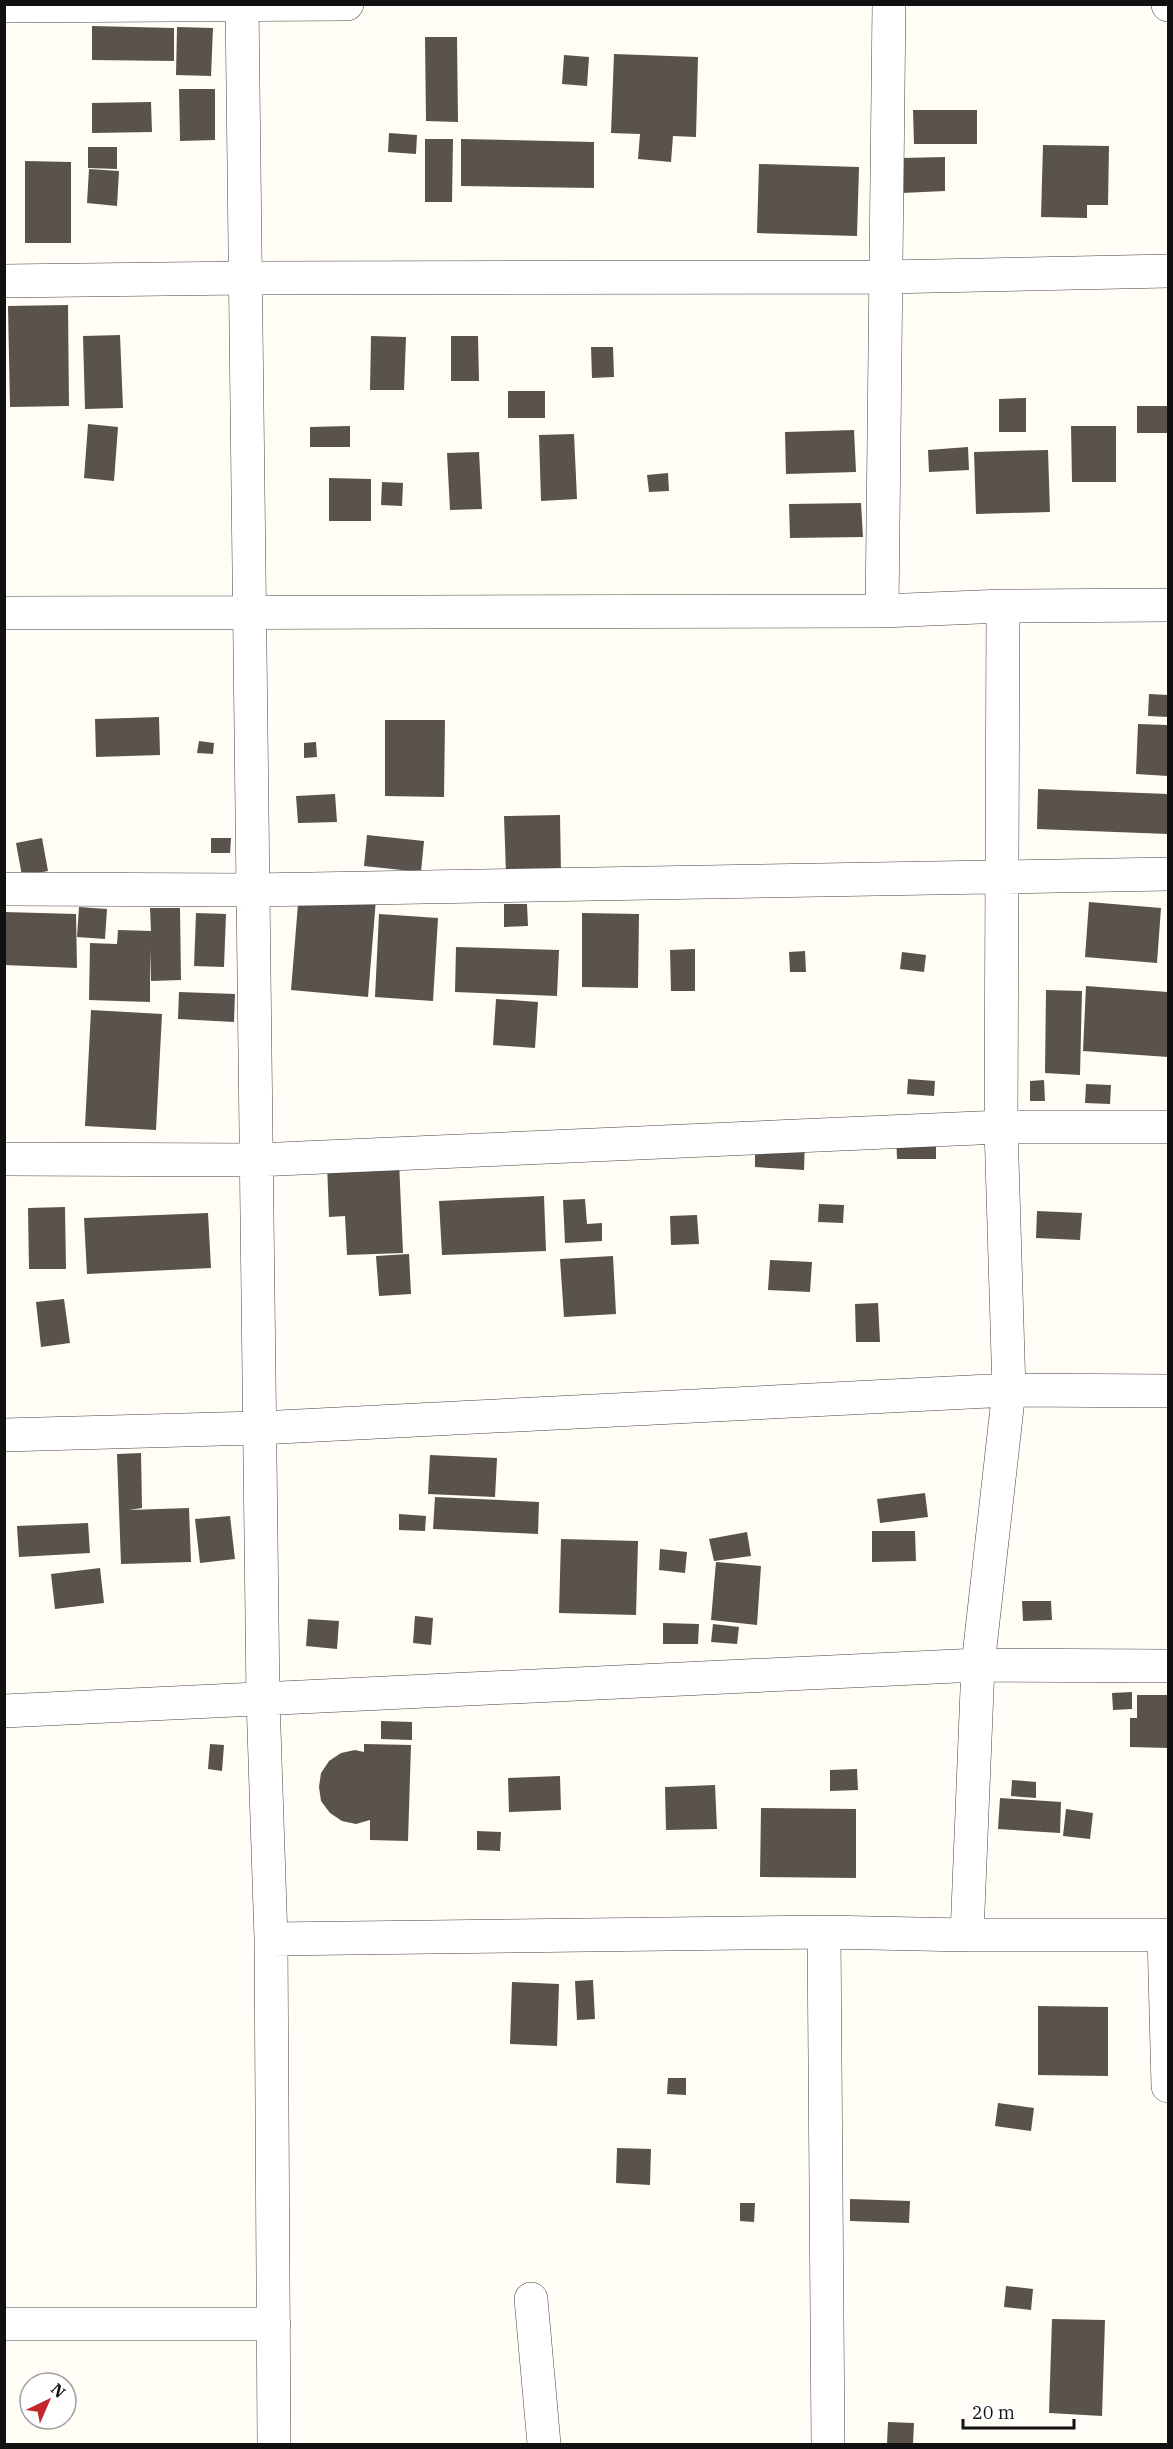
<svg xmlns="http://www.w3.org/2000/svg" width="1173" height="2449" font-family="'IBM Plex Serif',serif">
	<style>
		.building { fill: #5a524d }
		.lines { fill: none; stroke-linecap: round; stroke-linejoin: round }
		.minor-casing { stroke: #444; stroke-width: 34 }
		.minor { stroke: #fff; stroke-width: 33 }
	</style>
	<rect width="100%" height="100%" fill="#fffdf5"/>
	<path class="building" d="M 92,26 L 174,28 L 174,61 L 92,60 Z
		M 177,27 L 213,28 L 211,76 L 176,75 Z
		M 425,37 L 457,37 L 458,122 L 426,121 Z
		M 614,54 L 698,57 L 696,137 L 673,136 L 671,162 L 638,159 L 640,134 L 611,133 Z
		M 564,55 L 589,57 L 587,86 L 562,84 Z
		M 179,89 L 215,89 L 215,140 L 180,141 Z
		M 151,102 L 152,132 L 92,133 L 92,103 Z
		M 913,110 L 977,110 L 977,144 L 914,144 Z
		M 389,133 L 417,135 L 416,154 L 388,152 Z
		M 425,139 L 453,139 L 452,202 L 425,202 Z
		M 461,139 L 594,142 L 594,188 L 461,186 Z
		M 1043,145 L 1109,146 L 1108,205 L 1087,205 L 1087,218 L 1041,217 Z
		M 88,147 L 117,147 L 117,169 L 88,168 Z
		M 945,157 L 945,191 L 902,193 L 901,158 Z
		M 25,161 L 71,162 L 71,243 L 25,243 Z
		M 759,164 L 859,167 L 857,236 L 757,233 Z
		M 89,169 L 119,171 L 117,206 L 87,203 Z
		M 68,305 L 69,406 L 10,407 L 8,306 Z
		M 120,335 L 123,408 L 85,409 L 83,336 Z
		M 371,336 L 406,337 L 404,390 L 370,390 Z
		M 451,336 L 478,336 L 479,381 L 451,381 Z
		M 591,347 L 613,347 L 614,377 L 592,378 Z
		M 508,391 L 545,391 L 545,418 L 508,418 Z
		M 1026,398 L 1026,432 L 999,432 L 999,399 Z
		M 1137,406 L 1168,406 L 1168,433 L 1137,433 Z
		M 88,424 L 118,427 L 114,481 L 84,478 Z
		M 350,426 L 350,447 L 310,447 L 310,427 Z
		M 1071,426 L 1116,426 L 1116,482 L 1072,482 Z
		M 854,430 L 856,472 L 786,474 L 785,432 Z
		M 574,434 L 577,499 L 541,501 L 539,435 Z
		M 968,447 L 969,470 L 929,472 L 928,450 Z
		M 1048,450 L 1050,512 L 976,514 L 974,452 Z
		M 479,452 L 482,509 L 450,510 L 447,453 Z
		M 668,473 L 669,491 L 649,492 L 647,475 Z
		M 329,478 L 371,479 L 371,521 L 329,521 Z
		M 382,482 L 403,483 L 402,506 L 381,505 Z
		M 861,503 L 863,537 L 790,538 L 789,504 Z
		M 1149,694 L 1168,695 L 1168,717 L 1148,716 Z
		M 159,717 L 160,755 L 96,757 L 95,719 Z
		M 385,720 L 445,720 L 444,797 L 385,796 Z
		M 1138,724 L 1168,725 L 1168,776 L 1136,774 Z
		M 199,741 L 214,743 L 213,754 L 197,753 Z
		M 316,742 L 317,757 L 304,758 L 304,743 Z
		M 1038,789 L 1168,794 L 1168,834 L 1037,829 Z
		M 335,794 L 337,822 L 298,823 L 296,796 Z
		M 560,815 L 561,873 L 506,873 L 504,816 Z
		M 367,835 L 424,841 L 421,872 L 364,866 Z
		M 42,838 L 48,871 L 22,876 L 16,843 Z
		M 211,838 L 231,838 L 230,853 L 211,853 Z
		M 299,892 L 376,899 L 368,997 L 291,990 Z
		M 1089,902 L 1161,908 L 1157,963 L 1085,957 Z
		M 504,904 L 527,904 L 528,926 L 504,927 Z
		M 79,907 L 107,909 L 105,939 L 77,937 Z
		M 150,908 L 180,908 L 181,980 L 151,981 L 150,949 L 150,1002 L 89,1000 L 90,943 L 117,944 L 118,930 L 151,931 Z
		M 4,912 L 76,914 L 77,968 L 4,965 Z
		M 196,913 L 226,914 L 224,967 L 194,966 Z
		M 582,913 L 639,914 L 638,988 L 582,987 Z
		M 379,914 L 438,918 L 433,1001 L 375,997 Z
		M 456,947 L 559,950 L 557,996 L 455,992 Z
		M 695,949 L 695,991 L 671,991 L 670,950 Z
		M 805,951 L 806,972 L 790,972 L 789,952 Z
		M 902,952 L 926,955 L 924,972 L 900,969 Z
		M 1086,986 L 1168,992 L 1168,1057 L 1083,1051 Z
		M 1046,990 L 1082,991 L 1080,1075 L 1045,1073 Z
		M 179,992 L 235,994 L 234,1022 L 178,1019 Z
		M 496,999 L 538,1002 L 535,1048 L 493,1045 Z
		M 91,1010 L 162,1014 L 156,1130 L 85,1126 Z
		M 908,1079 L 935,1081 L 934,1096 L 907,1094 Z
		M 1044,1080 L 1045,1101 L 1030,1101 L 1030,1081 Z
		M 1086,1084 L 1111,1085 L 1110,1104 L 1085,1103 Z
		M 896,1132 L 936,1132 L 936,1159 L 897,1159 Z
		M 755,1137 L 805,1140 L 804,1170 L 755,1167 Z
		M 399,1161 L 403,1253 L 347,1255 L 345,1216 L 329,1217 L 327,1164 Z
		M 544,1196 L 546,1251 L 442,1255 L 439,1201 Z
		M 585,1199 L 587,1224 L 602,1223 L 602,1241 L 565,1243 L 563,1200 Z
		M 819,1204 L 844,1205 L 843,1223 L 818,1222 Z
		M 65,1207 L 66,1269 L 29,1269 L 28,1208 Z
		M 1037,1211 L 1082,1213 L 1080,1240 L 1036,1238 Z
		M 208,1213 L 211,1268 L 87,1274 L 84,1218 Z
		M 697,1215 L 699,1244 L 671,1245 L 670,1216 Z
		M 409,1254 L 411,1294 L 379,1296 L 376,1256 Z
		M 613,1256 L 616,1314 L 564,1317 L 560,1259 Z
		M 770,1260 L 812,1262 L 810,1292 L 768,1290 Z
		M 64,1299 L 70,1343 L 41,1347 L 36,1302 Z
		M 878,1303 L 880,1342 L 856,1342 L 855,1304 Z
		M 141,1453 L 142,1508 L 129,1510 L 189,1508 L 191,1562 L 121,1564 L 117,1454 Z
		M 430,1455 L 497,1458 L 495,1497 L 428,1494 Z
		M 925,1493 L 928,1517 L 880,1523 L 877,1499 Z
		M 435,1497 L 539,1502 L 538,1534 L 433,1529 Z
		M 399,1514 L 426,1516 L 425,1531 L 399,1530 Z
		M 230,1516 L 235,1559 L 200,1563 L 195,1519 Z
		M 88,1523 L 90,1553 L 19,1557 L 17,1526 Z
		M 872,1531 L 915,1531 L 916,1561 L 872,1562 Z
		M 747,1532 L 751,1556 L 714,1561 L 709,1539 Z
		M 561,1539 L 638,1541 L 636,1615 L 559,1613 Z
		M 660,1549 L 687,1552 L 685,1573 L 659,1570 Z
		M 716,1562 L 761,1566 L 757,1625 L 711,1620 Z
		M 100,1568 L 104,1603 L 55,1609 L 51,1574 Z
		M 1022,1601 L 1051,1601 L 1052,1620 L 1023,1621 Z
		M 415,1616 L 433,1618 L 431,1645 L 413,1643 Z
		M 308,1619 L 339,1621 L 337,1649 L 306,1646 Z
		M 663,1623 L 699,1624 L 698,1644 L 663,1644 Z
		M 713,1624 L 739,1627 L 737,1644 L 711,1642 Z
		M 1132,1692 L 1132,1709 L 1113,1710 L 1112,1693 Z
		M 1137,1695 L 1168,1695 L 1168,1748 L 1130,1747 L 1130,1718 L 1137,1718 Z
		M 381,1721 L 412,1722 L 412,1740 L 381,1739 Z
		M 210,1744 L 224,1745 L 222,1771 L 208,1769 Z
		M 364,1744 L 411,1745 L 408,1841 L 370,1840 L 370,1820 L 356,1824 L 342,1821 L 330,1813 L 321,1801 L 319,1787 L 321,1773 L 329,1761 L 341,1753 L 355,1750 L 364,1752 Z
		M 857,1769 L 858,1790 L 830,1791 L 830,1770 Z
		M 560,1776 L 561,1810 L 509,1812 L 508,1778 Z
		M 1012,1780 L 1036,1782 L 1036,1798 L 1011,1796 Z
		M 715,1785 L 717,1829 L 666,1830 L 665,1787 Z
		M 1000,1798 L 1061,1802 L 1060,1833 L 998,1829 Z
		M 761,1808 L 856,1809 L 856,1878 L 760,1877 Z
		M 1066,1809 L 1093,1813 L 1090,1839 L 1063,1836 Z
		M 477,1831 L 501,1832 L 500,1851 L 477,1850 Z
		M 593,1980 L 595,2019 L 577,2020 L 575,1981 Z
		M 512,1982 L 559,1984 L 557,2046 L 510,2044 Z
		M 1038,2006 L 1108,2007 L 1108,2076 L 1038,2075 Z
		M 668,2078 L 686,2078 L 686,2095 L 667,2094 Z
		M 998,2103 L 1034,2108 L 1031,2131 L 995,2126 Z
		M 617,2148 L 651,2149 L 650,2185 L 616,2183 Z
		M 850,2199 L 910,2201 L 909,2223 L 850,2221 Z
		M 740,2203 L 755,2203 L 754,2222 L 740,2221 Z
		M 1006,2286 L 1033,2289 L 1031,2310 L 1004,2307 Z
		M 1052,2319 L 1105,2320 L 1102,2416 L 1049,2413 Z
		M 888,2422 L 914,2423 L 913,2444 L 887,2444 Z"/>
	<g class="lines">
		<g class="minor-casing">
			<path id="minor" d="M 242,4 L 263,1699 L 271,1939 L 274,2444
				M 1168,4 L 1168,5
				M 4,6 L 347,4
				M 4,281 L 245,278 L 885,277 L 1168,271
				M 882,611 L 889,4
				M 4,613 L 882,611 L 1003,606 L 1168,605
				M 4,889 L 252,890 L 1168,874
				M 4,1159 L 256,1160 L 1001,1127 L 1168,1127
				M 4,1435 L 259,1428 L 1009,1390 L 1168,1391
				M 4,1711 L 978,1665 L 1168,1666
				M 824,1932 L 828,2444
				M 967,1935 L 978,1665 L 1009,1390 L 1001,1127 L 1003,606
				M 1164,1935 L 1168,2086
				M 271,1939 L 824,1932 L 967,1935 L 1168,1935
				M 531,2299 L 544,2444
				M 4,2324 L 274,2324"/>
		</g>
		<use href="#minor" class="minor"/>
	</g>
	<rect width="1173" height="2449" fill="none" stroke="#111111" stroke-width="12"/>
	<g transform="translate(48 2401) rotate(44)"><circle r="28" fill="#ffffff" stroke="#a0a0a0" stroke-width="1.5"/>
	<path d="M0-4.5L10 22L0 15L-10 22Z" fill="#c4262e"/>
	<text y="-9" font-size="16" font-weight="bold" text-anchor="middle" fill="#111111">N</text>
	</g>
	<path d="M963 2419v9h111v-9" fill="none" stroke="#111111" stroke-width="3"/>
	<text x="972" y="2419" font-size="18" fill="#111111" stroke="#ffffff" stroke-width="4.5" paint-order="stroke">20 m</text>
</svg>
